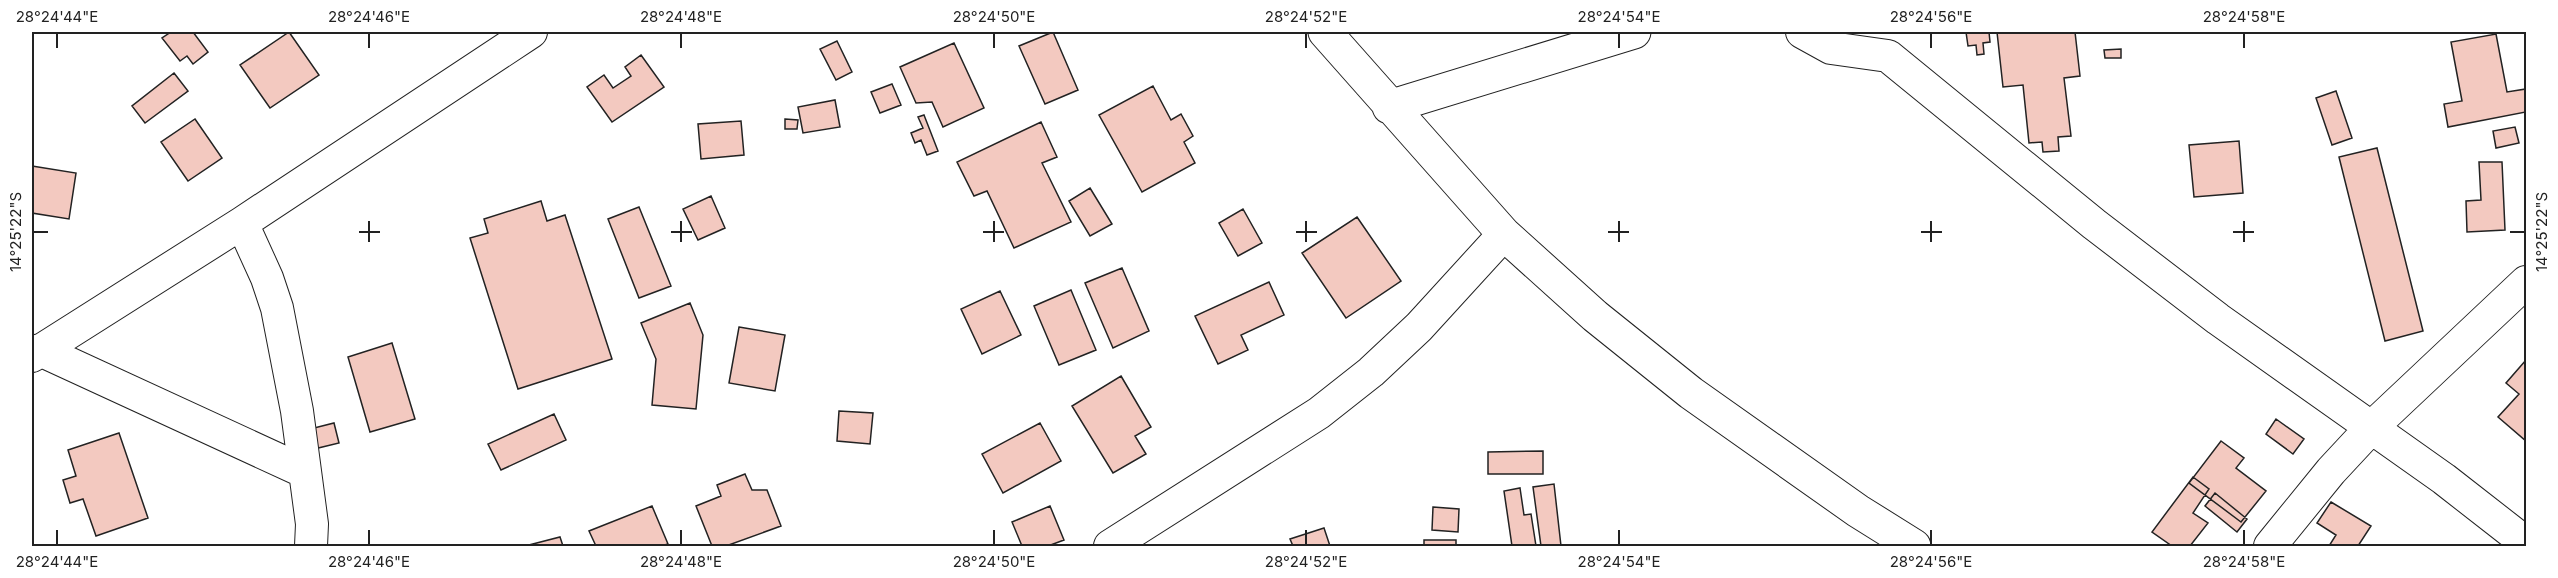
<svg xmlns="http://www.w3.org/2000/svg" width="2558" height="578" font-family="Inter,sans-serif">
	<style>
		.building { fill: #f3c9c0; stroke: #222; stroke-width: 1.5 }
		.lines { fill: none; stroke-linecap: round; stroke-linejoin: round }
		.street-casing { stroke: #222; stroke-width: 34 }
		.secondary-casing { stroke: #222; stroke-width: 35 }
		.street { stroke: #fff; stroke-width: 32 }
		.secondary { stroke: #fff; stroke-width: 33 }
		.ticks { fill: none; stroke: #222; stroke-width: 2 }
		.neatline { fill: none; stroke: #222; stroke-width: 2 }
		.ticks-label { font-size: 15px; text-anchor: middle; fill: #222 }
	</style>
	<rect width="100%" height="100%" fill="#fff"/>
	<path class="building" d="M 171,32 L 193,32 L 208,52 L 193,64 L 187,56 L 180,61 L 162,38 Z
		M 289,32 L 319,75 L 270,108 L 240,65 Z
		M 1053,32 L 1078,90 L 1045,104 L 1019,46 Z
		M 1966,32 L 1989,32 L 1990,42 L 1983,43 L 1984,54 L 1977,55 L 1976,45 L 1968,46 Z
		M 1997,32 L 2075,32 L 2080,76 L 2064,78 L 2071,136 L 2058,137 L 2059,151 L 2043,152 L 2042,142 L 2029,143 L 2023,85 L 2003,87 Z
		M 2496,34 L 2507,92 L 2526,89 L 2526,112 L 2448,127 L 2444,104 L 2462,101 L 2451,42 Z
		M 837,41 L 852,72 L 836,80 L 820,49 Z
		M 954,43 L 984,108 L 943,127 L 932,102 L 916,103 L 900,67 Z
		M 2121,49 L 2121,58 L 2105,58 L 2104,50 Z
		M 641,55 L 664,87 L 612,122 L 587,87 L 604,75 L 613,88 L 631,76 L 625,67 Z
		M 174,73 L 188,91 L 145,123 L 132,106 Z
		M 892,84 L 901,105 L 880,113 L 871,92 Z
		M 1153,86 L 1171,120 L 1181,114 L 1193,136 L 1184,142 L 1195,163 L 1142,192 L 1099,115 Z
		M 2336,91 L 2352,138 L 2332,145 L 2316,98 Z
		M 835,100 L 840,127 L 803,133 L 798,107 Z
		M 924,115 L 938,151 L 927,155 L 921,140 L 915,143 L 911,133 L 923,128 L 918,117 Z
		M 195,119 L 222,158 L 188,181 L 161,142 Z
		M 785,119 L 798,120 L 797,129 L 785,129 Z
		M 741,121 L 744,155 L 701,159 L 698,124 Z
		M 1041,122 L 1057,157 L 1042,163 L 1071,222 L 1014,248 L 987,191 L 974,196 L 957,162 Z
		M 2515,127 L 2519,143 L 2496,148 L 2493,131 Z
		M 2239,141 L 2243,193 L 2194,197 L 2189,145 Z
		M 2377,148 L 2423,331 L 2385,341 L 2339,157 Z
		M 2479,162 L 2502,162 L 2505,230 L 2467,232 L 2466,201 L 2481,200 Z
		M 32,166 L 76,173 L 69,219 L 32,213 Z
		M 1090,188 L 1112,224 L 1090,236 L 1069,201 Z
		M 711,196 L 725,228 L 698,240 L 683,209 Z
		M 541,201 L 547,221 L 565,215 L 612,359 L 518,389 L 470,238 L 488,233 L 484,219 Z
		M 639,207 L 671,286 L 639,298 L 608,219 Z
		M 1243,209 L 1262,243 L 1238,256 L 1219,223 Z
		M 1357,217 L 1401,281 L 1346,318 L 1302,253 Z
		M 1122,268 L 1149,331 L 1113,348 L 1085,283 Z
		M 1269,282 L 1284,315 L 1241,335 L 1248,350 L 1218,364 L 1195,316 Z
		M 1071,290 L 1096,350 L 1059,365 L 1034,306 Z
		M 1000,291 L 1021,335 L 982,354 L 961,309 Z
		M 690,303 L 703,335 L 696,409 L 652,405 L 656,359 L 641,323 Z
		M 739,327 L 785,335 L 775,391 L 729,383 Z
		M 392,343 L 415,419 L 370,432 L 348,357 Z
		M 2526,360 L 2526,441 L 2498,417 L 2519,394 L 2506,383 Z
		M 1121,376 L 1151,427 L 1135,436 L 1146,454 L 1113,473 L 1072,406 Z
		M 839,411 L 873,413 L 870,444 L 837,441 Z
		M 554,414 L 566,440 L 501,470 L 488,444 Z
		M 2276,419 L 2304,439 L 2293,454 L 2266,434 Z
		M 334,423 L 339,443 L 314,449 L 310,429 Z
		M 1040,423 L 1061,461 L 1003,493 L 982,454 Z
		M 119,433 L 148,518 L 96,536 L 83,499 L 70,503 L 63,480 L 76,476 L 68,450 Z
		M 2221,441 L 2244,458 L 2236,468 L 2266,491 L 2241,522 L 2189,483 Z
		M 1543,451 L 1543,474 L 1488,474 L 1488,452 Z
		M 745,474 L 752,490 L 767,490 L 781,526 L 726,546 L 712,546 L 696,506 L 721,496 L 717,485 Z
		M 2193,477 L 2209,489 L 2193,513 L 2208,523 L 2190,546 L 2172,546 L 2152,532 Z
		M 1554,484 L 1561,546 L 1541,546 L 1533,487 Z
		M 1520,488 L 1524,515 L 1531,514 L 1536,546 L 1512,546 L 1504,491 Z
		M 2215,493 L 2247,519 L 2237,532 L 2205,506 Z
		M 2331,502 L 2371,526 L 2358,546 L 2329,546 L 2336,535 L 2317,523 Z
		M 652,506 L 668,544 L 661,546 L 596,546 L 589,531 Z
		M 1050,506 L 1064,540 L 1048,546 L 1022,546 L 1012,522 Z
		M 1433,507 L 1459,509 L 1458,532 L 1432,530 Z
		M 1324,528 L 1330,546 L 1293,546 L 1290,539 Z
		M 560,537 L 563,546 L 525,546 Z
		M 1424,540 L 1456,540 L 1456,546 L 1424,546 Z"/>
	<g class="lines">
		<g class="street-casing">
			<path id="street" d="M 1802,32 L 1831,48 L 1888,56 L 2094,224 L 2218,319 L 2444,479 L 2526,543
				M 242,223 L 267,278 L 277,308 L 297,411 L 312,524 L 311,546
				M 40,350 L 305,472
				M 32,356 L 242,223 L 531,32
				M 1110,546 L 1319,413 L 1371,372 L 1419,327 L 1504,234
				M 2270,546 L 2331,471 L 2371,428 L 2526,282"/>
		</g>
		<g class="secondary-casing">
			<path id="secondary" d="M 1325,32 L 1504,234 L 1595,316 L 1691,393 L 1858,511 L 1914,546
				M 1389,107 L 1634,32"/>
		</g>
		<use href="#street" class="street"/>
		<use href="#secondary" class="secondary"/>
	</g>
	<path class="ticks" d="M 57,33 L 57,48M 369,33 L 369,48M 681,33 L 681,48M 994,33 L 994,48M 1306,33 L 1306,48M 1619,33 L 1619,48M 1931,33 L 1931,48M 2244,33 L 2244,48M 369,221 L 369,242M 681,221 L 681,242M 994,221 L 994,242M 1306,221 L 1306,242M 1619,221 L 1619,242M 1931,221 L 1931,242M 2244,221 L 2244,242M 33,232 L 48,232M 359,232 L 380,232M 671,232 L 692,232M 983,232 L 1004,232M 1296,232 L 1317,232M 1608,232 L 1629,232M 1921,232 L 1942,232M 2233,232 L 2254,232M 2510,232 L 2525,232M 57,530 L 57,545M 369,530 L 369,545M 681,530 L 681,545M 994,530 L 994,545M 1306,530 L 1306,545M 1619,530 L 1619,545M 1931,530 L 1931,545M 2244,530 L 2244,545"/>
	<rect width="2558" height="578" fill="none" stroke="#ffffff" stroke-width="66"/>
	<rect x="33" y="33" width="2492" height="512" class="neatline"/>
	<g class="ticks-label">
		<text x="57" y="22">28°24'44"E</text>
		<text x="369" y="22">28°24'46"E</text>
		<text x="681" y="22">28°24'48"E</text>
		<text x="994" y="22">28°24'50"E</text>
		<text x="1306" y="22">28°24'52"E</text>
		<text x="1619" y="22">28°24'54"E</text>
		<text x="1931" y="22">28°24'56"E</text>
		<text x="2244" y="22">28°24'58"E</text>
		<text transform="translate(16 232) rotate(-90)" y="5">14°25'22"S</text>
		<text transform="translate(2542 232) rotate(-90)" y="5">14°25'22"S</text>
		<text x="57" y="567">28°24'44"E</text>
		<text x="369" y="567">28°24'46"E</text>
		<text x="681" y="567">28°24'48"E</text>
		<text x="994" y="567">28°24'50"E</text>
		<text x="1306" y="567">28°24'52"E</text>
		<text x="1619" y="567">28°24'54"E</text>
		<text x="1931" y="567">28°24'56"E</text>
		<text x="2244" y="567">28°24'58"E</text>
	</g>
</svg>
